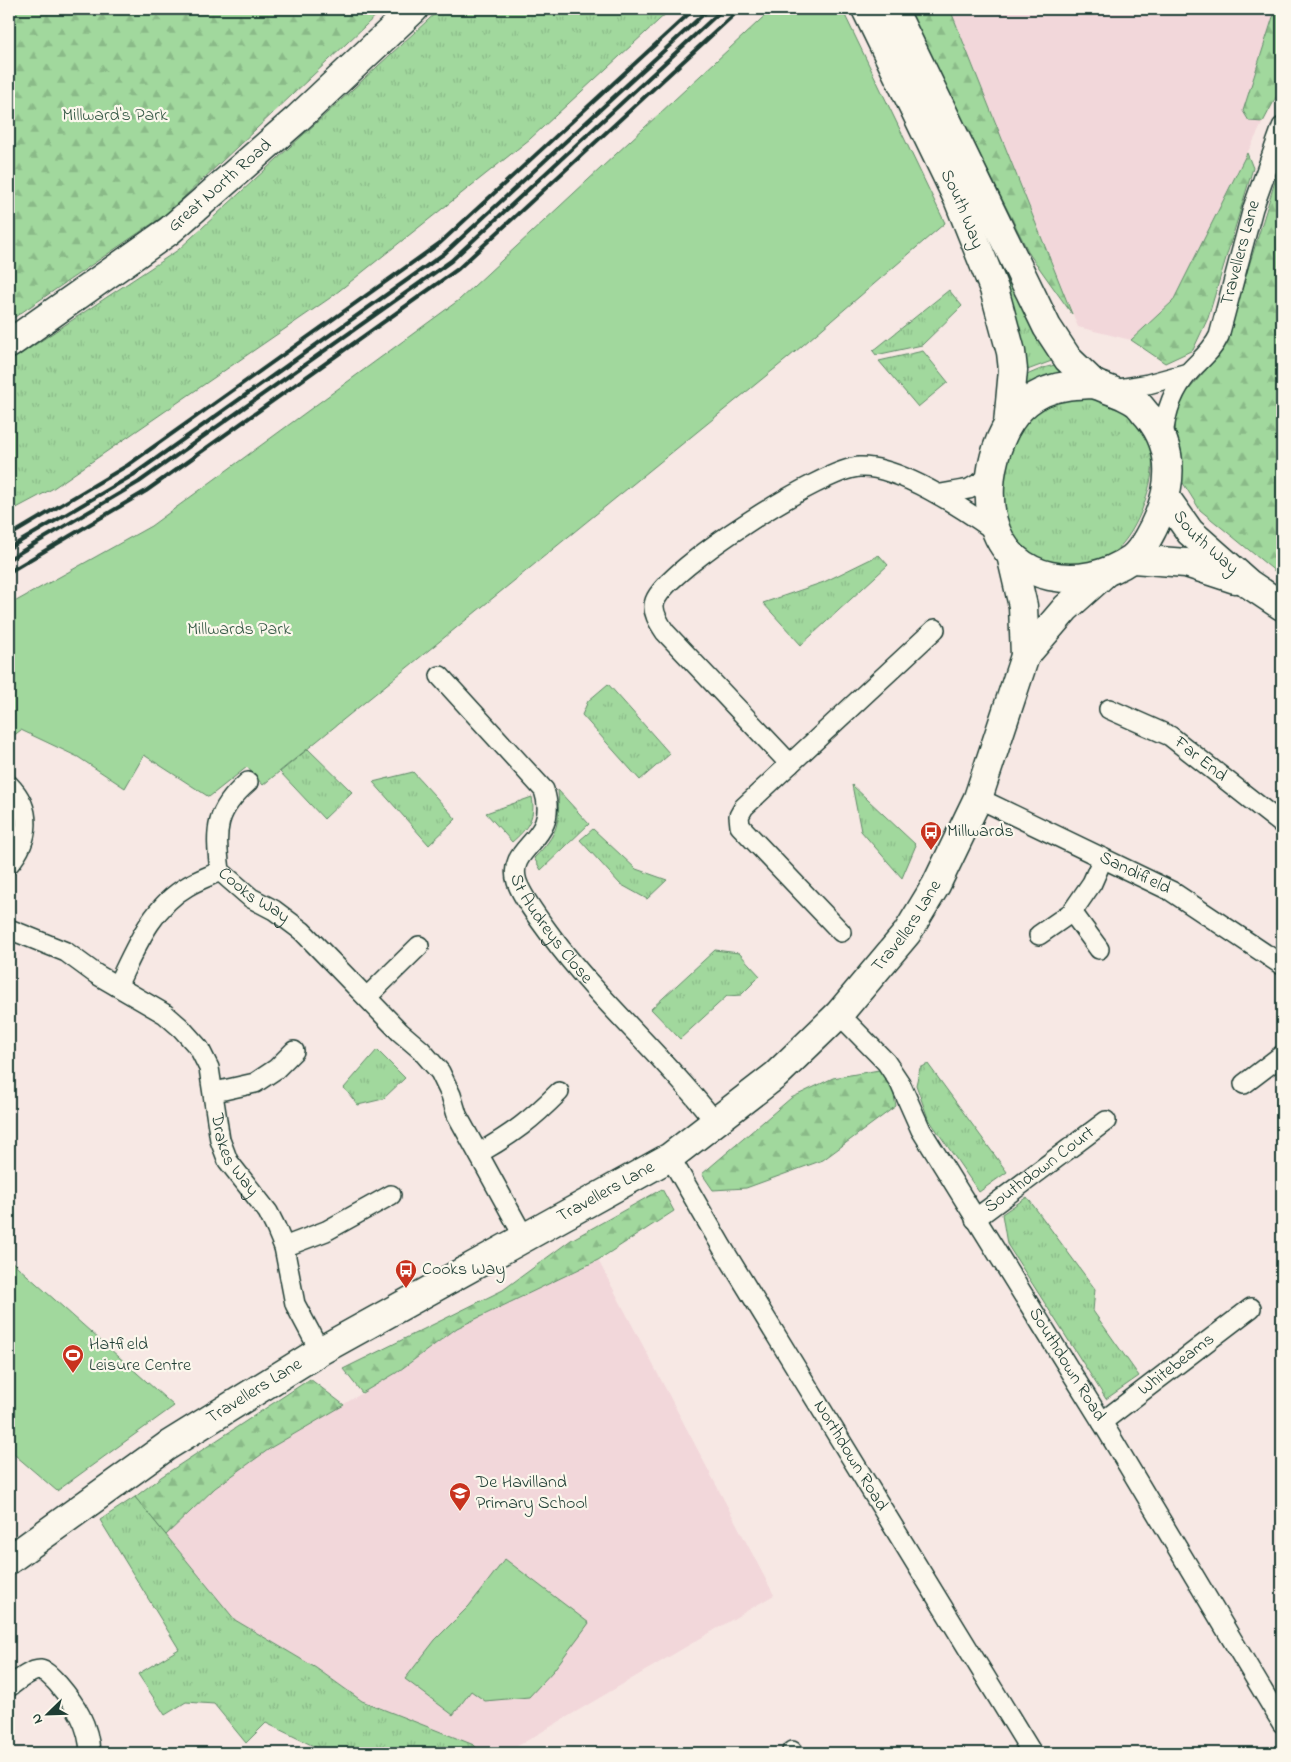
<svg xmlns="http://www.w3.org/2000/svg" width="1291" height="1762" font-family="'Indie Flower',sans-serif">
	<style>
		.built { fill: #f2d7da }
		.grass { fill: url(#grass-tufts); stroke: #608a68 }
		.forest { fill: url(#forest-firs); stroke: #608a68 }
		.park { fill: #a1d89d; stroke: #608a68 }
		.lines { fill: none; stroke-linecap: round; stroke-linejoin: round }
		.street-casing { stroke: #1f3d34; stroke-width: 22 }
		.secondary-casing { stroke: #1f3d34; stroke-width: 31 }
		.primary-casing { stroke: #1f3d34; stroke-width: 31 }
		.street { stroke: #fbf7ec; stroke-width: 19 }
		.secondary { stroke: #fbf7ec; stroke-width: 28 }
		.primary { stroke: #fbf7ec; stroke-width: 28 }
		.rail { stroke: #1f3d34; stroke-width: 4 }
		.labels { text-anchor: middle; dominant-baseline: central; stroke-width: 4.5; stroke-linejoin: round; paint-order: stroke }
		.park-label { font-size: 18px; fill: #395c49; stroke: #fbf7ec }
		.street-label { font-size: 18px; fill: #1f3d34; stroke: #fbf7ec }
		.poi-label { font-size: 18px; fill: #1f3d34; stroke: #fbf7ec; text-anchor: start }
	</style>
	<defs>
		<pattern id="grass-tufts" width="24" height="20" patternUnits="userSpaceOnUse" patternTransform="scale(1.25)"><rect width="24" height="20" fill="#a1d89d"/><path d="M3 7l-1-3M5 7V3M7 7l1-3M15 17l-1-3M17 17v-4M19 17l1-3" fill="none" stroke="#8aba88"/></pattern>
		<pattern id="forest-firs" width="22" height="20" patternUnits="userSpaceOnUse" patternTransform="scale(1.25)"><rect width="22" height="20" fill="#a1d89d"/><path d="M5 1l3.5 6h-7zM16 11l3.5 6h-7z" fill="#8aba88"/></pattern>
	</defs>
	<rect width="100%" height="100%" fill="#f7e8e4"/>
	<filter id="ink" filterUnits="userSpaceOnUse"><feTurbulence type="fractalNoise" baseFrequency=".02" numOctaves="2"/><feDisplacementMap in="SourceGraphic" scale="10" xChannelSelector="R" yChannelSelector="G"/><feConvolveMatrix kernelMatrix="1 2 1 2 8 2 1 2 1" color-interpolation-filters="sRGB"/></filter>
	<g filter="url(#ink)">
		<path class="built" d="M 950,9 L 1279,9 L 1273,17 L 1243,111 L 1249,121 L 1263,122 L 1173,301 L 1131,340 L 1078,327 Z
			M 598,1260 L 774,1595 L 506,1753 L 482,1753 L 474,1745 L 362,1701 L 316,1668 L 235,1620 L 166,1535 L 215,1488 L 272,1447 L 396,1373 L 457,1328 Z"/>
		<path class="grass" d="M 440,9 L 671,9 L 530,139 L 330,298 L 52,489 L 9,512 L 9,362 L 178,250 Z
			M 958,163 L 1057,359 L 1022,372 Z
			M 949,290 L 962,306 L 922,345 L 876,355 L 873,351 Z
			M 923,351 L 948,382 L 918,407 L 879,361 Z
			M 1059,364 L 1066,372 L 1022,392 L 1022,377 L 1043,368 Z
			M 1066,397 C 1078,397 1094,394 1104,398 C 1110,399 1116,405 1120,408 C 1161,436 1157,470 1141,512 C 1134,529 1123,547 1108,557 C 1096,565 1084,565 1071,566 C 1067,566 1060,568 1056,567 C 1047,565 1029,555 1023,549 C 989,518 1002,444 1033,414 C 1042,405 1055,401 1066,397 Z
			M 879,555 L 888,565 L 801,645 L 763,603 L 824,582 Z
			M 608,684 L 670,754 L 640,780 L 582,715 L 588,701 Z
			M 308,749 L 352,792 L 324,819 L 280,772 Z
			M 413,772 L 456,819 L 429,845 L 373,782 Z
			M 852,785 L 916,845 L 902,878 L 861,831 Z
			M 558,790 L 589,824 L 541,870 L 534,858 C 558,834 560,824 558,790 Z
			M 532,797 C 536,818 527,829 512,842 L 486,813 Z
			M 593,829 L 636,869 L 667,880 L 647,899 L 620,884 L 580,840 Z
			M 715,950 L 739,953 L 760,976 L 741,995 L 727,996 L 680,1039 L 651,1009 Z
			M 377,1050 L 405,1078 L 383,1099 L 358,1105 L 344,1088 Z
			M 928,1064 L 1007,1172 L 979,1192 L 928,1118 L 916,1085 L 920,1068 Z
			M 1027,1197 L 1095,1289 L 1093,1311 L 1139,1376 L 1106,1399 L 1007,1244 L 1002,1214 Z
			M 135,1497 L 235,1620 L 316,1668 L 362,1701 L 474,1745 L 482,1753 L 328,1753 L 266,1723 L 246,1743 L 214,1704 L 186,1702 L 165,1715 L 138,1674 L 179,1649 L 100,1520 Z"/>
		<path class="forest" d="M 9,9 L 383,9 L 165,215 L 9,321 Z
			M 907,9 L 950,9 L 1072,314 L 1030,255 Z
			M 1279,9 L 1282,9 L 1282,86 L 1263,122 L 1249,121 L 1243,111 L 1273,17 Z
			M 1247,153 L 1253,168 L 1208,318 L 1193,350 L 1165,363 L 1131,340 L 1173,301 Z
			M 1282,159 L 1282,577 L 1200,510 L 1178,475 L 1175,421 L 1181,399 L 1223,350 Z
			M 879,1070 L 892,1086 L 896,1106 L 823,1160 L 746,1188 L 713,1190 L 702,1174 L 791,1098 L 833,1078 Z
			M 662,1189 L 674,1211 L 598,1260 L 457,1328 L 396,1373 L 362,1393 L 343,1369 L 503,1290 L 571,1240 Z
			M 310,1379 L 344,1405 L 272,1447 L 215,1488 L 166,1535 L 135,1497 L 161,1477 Z"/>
		<path class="park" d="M 772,9 L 842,9 L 945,223 L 788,358 L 263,785 L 247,767 L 209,797 L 144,755 L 125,788 L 78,757 L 21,730 L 9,739 L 9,605 L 151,526 L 459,300 Z
			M 9,1259 L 174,1406 L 57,1491 L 9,1450 Z
			M 505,1559 L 589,1623 L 553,1671 L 529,1697 L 485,1701 L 471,1691 L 453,1715 L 405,1679 L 435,1640 L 469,1606 Z"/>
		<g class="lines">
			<g class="street-casing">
				<g id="street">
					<path d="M 1112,390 L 1148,384 L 1188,373"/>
					<path id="s1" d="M 1163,438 C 1165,414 1173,389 1190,371 C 1201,359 1212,351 1219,336 L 1253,208 L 1282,127"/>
					<path d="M 941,494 L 969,489 L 990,477"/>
					<path id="s2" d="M 440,676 L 544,790 C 561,842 505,845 517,882 C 523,899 541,922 552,937 C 601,1003 665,1057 716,1123"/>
					<path id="s3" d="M 1109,709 L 1170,736 L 1282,824"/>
					<path d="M 790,764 L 935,629"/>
					<path id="s4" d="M 248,782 C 215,811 215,829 220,871 L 251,898 L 274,910 L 302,931 L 400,1032 L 421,1050 L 440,1072 L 451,1095 L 457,1115 L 524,1237"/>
					<path d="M 9,785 C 33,809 30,840 9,864"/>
					<path id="s5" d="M 978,798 L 1171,891 L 1282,965"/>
					<path d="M 1072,912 L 1099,949"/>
					<path id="s6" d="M 9,929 L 66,952 L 96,974 L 165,1014 L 181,1028 L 199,1048 L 209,1068 L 220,1140 L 228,1161 L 268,1212 L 276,1228 L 284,1247 L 295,1304 L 320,1351"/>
					<path d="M 841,932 L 740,826 L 739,816 L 744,807 L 790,764 L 665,632 C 659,623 651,611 655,601 C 668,567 823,469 859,467 C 898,465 964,509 995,531"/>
					<path d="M 1039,935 L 1072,912 L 1092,883 L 1103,858"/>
					<path d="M 117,986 C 135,949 151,907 188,886 C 198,880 210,876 220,871"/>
					<path d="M 367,997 L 419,946"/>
					<path id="s7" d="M 839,1014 L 886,1062 L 900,1083 L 921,1130 L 1102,1422 L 1282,1723"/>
					<path d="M 1244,1084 L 1282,1055"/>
					<path d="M 215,1092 L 255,1083 L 276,1069 L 294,1051"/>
					<path d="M 479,1153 C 513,1134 532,1119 559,1092"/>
					<path id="s8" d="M 670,1157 L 722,1247 L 1032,1753"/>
					<path id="s9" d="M 975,1219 L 1106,1121"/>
					<path d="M 284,1247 L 326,1231 L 391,1195"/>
					<path id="s10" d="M 1102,1422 L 1251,1308"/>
					<path d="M 9,1687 C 16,1682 30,1670 40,1670 C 47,1671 53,1679 58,1684 C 76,1705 89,1725 90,1753"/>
					<path d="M 792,1751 L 793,1753"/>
				</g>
			</g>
			<g class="secondary-casing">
				<g id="secondary">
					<path d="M 1025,656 L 1066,608 L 1105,573"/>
					<path id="s11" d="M 9,1560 L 167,1446 L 320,1351 L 670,1157 L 776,1075 L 839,1014 L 907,933 L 936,885 L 978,798 L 1025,656 L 1023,606 L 1012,559"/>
				</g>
			</g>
			<g class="primary-casing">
				<g id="primary">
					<path id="s12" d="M 866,9 L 958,199 L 994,289 L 1011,352 L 1013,370 L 1008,424"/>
					<path d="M 893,9 L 1047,327 L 1068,359 L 1094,384"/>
					<path id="s13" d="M 9,344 L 169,231 L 297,119 L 414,9"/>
					<path d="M 1094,384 C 1107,389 1124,394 1135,402 C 1140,405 1144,412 1148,416 C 1173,446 1173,480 1159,515 C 1154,527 1142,552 1131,559 C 1083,592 1009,584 993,521 C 982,478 999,413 1042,393 C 1058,385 1077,385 1094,384 Z"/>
					<path id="s14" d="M 1166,498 L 1190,532 L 1249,584 L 1282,606"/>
					<path d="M 1133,559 L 1186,563 L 1235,579"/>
				</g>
			</g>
			<use href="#street" class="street"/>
			<use href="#secondary" class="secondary"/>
			<use href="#primary" class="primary"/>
			<path class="rail" d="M 9,536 L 128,465 L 440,243 L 694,9
				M 9,548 L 133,475 L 445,253 L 709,9
				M 9,559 L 139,482 L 451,261 L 723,9
				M 9,572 L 146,491 L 458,269 L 740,9"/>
		</g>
	</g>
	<defs>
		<g id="bus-pin" transform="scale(1.125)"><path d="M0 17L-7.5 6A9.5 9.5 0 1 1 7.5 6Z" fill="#c8321e" stroke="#fbf7ec"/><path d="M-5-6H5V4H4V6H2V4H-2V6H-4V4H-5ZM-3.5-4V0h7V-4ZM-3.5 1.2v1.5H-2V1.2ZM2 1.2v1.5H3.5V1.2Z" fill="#fff"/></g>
		<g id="stadium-pin" transform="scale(1.125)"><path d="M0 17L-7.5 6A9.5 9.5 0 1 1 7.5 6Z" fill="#c8321e" stroke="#fbf7ec"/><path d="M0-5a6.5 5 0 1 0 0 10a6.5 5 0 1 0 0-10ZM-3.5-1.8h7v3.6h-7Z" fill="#fff"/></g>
		<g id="school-pin" transform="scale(1.125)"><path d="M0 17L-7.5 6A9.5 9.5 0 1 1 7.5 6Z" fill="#c8321e" stroke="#fbf7ec"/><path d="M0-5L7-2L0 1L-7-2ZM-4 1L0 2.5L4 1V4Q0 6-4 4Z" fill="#fff"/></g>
	</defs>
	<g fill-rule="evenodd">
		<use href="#bus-pin" x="931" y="832"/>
		<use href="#bus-pin" x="406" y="1270"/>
		<use href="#stadium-pin" x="73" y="1355"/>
		<use href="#school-pin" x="460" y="1493"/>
	</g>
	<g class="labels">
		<g class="park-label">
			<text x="115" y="116">Millward's Park</text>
			<text x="239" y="630">Millwards Park</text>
		</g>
		<g class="street-label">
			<text stroke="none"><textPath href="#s13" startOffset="264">Great North Road</textPath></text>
			<text stroke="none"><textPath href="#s12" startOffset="222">South Way</textPath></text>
			<text stroke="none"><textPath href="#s1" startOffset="205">Travellers Lane</textPath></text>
			<text stroke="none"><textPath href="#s14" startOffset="60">South Way</textPath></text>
			<text stroke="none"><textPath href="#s3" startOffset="105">Far End</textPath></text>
			<text stroke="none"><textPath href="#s5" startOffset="174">Sandifield</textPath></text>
			<text stroke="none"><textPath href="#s4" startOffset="141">Cooks Way</textPath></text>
			<text stroke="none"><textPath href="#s11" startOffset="1108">Travellers Lane</textPath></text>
			<text stroke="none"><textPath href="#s2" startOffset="314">St Audreys Close</textPath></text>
			<text stroke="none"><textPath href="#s6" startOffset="341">Drakes Way</textPath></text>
			<text stroke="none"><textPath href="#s9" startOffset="81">Southdown Court</textPath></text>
			<text stroke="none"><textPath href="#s11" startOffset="702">Travellers Lane</textPath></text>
			<text stroke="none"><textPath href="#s7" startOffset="420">Southdown Road</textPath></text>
			<text stroke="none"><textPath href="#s10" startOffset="94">Whitebeams</textPath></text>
			<text stroke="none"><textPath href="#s11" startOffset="298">Travellers Lane</textPath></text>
			<text stroke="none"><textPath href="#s8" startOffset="349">Northdown Road</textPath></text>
		</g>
		<g class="poi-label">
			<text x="947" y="832">Millwards</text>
			<text x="422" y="1270">Cooks Way</text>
			<text x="89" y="1345">Hatfield<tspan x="89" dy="21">Leisure Centre</tspan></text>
			<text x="476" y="1483">De Havilland<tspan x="476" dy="21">Primary School</tspan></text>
		</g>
	</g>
	<rect width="1291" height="1762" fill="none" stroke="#fbf7ec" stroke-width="30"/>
	<rect x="15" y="15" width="1261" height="1732" fill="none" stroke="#1f3d34" stroke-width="2" filter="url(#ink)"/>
	<g transform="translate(48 1714) rotate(247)" stroke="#fbf7ec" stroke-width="4" paint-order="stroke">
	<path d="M0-4L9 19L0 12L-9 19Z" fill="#1f3d34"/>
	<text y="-8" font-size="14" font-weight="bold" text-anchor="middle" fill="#1f3d34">N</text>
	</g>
</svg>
